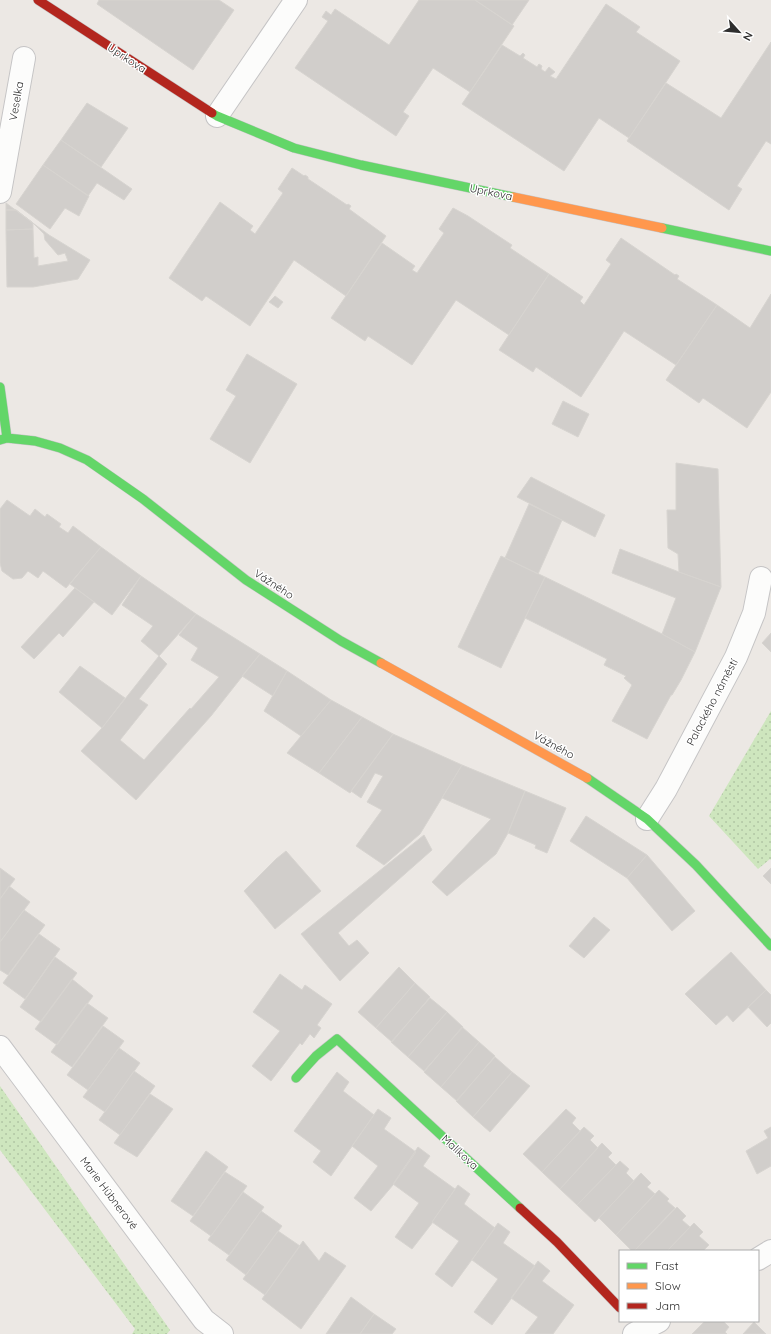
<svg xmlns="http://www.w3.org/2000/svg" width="771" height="1334" font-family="Quicksand,sans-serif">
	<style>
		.green { fill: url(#green-dots) }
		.building { fill: #d1cecb; stroke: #d7d4d0 }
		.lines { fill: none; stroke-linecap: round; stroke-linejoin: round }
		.street-casing { stroke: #c5c4c5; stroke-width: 24 }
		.fast-casing { stroke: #c5c4c5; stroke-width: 10 }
		.slow-casing { stroke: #c5c4c5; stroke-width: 10 }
		.jam-casing { stroke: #c5c4c5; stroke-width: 10 }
		.street { stroke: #fcfcfb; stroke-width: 22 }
		.fast { stroke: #63d668; stroke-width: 9 }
		.slow { stroke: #ff974d; stroke-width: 9 }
		.jam { stroke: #b3261e; stroke-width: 9 }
		.labels { text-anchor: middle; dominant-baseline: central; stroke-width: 3; stroke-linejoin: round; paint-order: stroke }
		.street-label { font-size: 11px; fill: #2e2e2e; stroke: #fff }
	</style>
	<defs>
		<pattern id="green-dots" width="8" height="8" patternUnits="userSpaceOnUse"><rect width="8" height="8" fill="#cee6be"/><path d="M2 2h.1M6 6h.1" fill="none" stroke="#b1c6a4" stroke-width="1.8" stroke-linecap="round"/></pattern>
	</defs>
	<rect width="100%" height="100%" fill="#ece8e4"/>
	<path class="green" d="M 771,711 L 771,860 L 770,859 L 758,869 L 709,816 Z
		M 0,1086 L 170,1330 L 167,1334 L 132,1334 L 135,1329 L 0,1150 Z"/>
	<path class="building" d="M 99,0 L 219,0 L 234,10 L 193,70 L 97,4 Z
		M 419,0 L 475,0 L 514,26 L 470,92 L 433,68 L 403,112 L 409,116 L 396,136 L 295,68 L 328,21 L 322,17 L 326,11 L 331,15 L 335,9 L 389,45 Z
		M 475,0 L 529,0 L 512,25 Z
		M 606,4 L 640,27 L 636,32 L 680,61 L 629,138 L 599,118 L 564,171 L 462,104 L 502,45 L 520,56 L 523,53 L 525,55 L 523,58 L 537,67 L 539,64 L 542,66 L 541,69 L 545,72 L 549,67 L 555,72 L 550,76 L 556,79 Z
		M 771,42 L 771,144 L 766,141 L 737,186 L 742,189 L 729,210 L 627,141 L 666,83 L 721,118 Z
		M 87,103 L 128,128 L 101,167 L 61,140 Z
		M 61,140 L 132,189 L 124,200 L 97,183 L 88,196 L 43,165 Z
		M 43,165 L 89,196 L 79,216 L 65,208 L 50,229 L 16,204 Z
		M 292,168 L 304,176 L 305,175 L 308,177 L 308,179 L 347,205 L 348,204 L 351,206 L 349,209 L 386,236 L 346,296 L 294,260 L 250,326 L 206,296 L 202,301 L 169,278 L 220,202 L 253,226 L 250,230 L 255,234 L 283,193 L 278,189 Z
		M 6,203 L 49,235 L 90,260 L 78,279 L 33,287 L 7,287 L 6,230 L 33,229 L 34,258 L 38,257 L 38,266 L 68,261 L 65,253 L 58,255 L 45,240 L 44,234 L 33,223 L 16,210 L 6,210 Z
		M 453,208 L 468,216 L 512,245 L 510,248 L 549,274 L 509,335 L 456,300 L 412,365 L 368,336 L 365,341 L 331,318 L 382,243 L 415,266 L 412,270 L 417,273 L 444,233 L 439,229 Z
		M 6,210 L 16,210 L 33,223 L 33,229 L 6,230 Z
		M 621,238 L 675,275 L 676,274 L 679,276 L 677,279 L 717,305 L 676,365 L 624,331 L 581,397 L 536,367 L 533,372 L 499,350 L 549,274 L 583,297 L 580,301 L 584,305 L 611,264 L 606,260 Z
		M 771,294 L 771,392 L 747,428 L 703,398 L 699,403 L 666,380 L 717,305 L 750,328 Z
		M 275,296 L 283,302 L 278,308 L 269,302 Z
		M 247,354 L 297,384 L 250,463 L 210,439 L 236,396 L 226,390 Z
		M 563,401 L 589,414 L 578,437 L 552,424 Z
		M 676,463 L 718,469 L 721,587 L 679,572 L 678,554 L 668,548 L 667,510 L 676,510 Z
		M 531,477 L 605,515 L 595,537 L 517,497 Z
		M 7,500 L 30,516 L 35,509 L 45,517 L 47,514 L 61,524 L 59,527 L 68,533 L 73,526 L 101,547 L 66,588 L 43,571 L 38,578 L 28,571 L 22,578 L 13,579 L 2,571 L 0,563 L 0,509 Z
		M 529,504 L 562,520 L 538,574 L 505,558 Z
		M 101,547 L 141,576 L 112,615 L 70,584 Z
		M 620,549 L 679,572 L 721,587 L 695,652 L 662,634 L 676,598 L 612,573 Z
		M 501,556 L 545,577 L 501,668 L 458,647 Z
		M 141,576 L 196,614 L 159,656 L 141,641 L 153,626 L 122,605 Z
		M 545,577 L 662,634 L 695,652 L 681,680 L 672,695 L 671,695 L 647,739 L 612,721 L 632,685 L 624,678 L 626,676 L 604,665 L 607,659 L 525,618 Z
		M 75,588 L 94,602 L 63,637 L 59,633 L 34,659 L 21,647 Z
		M 196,614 L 260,654 L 211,716 L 136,800 L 81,751 L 102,728 L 159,656 L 167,664 L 139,699 L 148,705 L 120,740 L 144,760 L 190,708 L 191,709 L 219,677 L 191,660 L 198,648 L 179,635 Z
		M 771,633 L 771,652 L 762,643 Z
		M 260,654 L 287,671 L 273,696 L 242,676 Z
		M 80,666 L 125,698 L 102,728 L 59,692 Z
		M 287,671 L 331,700 L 301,736 L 264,711 Z
		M 331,700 L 362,717 L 319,773 L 287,753 Z
		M 362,717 L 393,734 L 350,793 L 319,773 Z
		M 393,734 L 462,765 L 420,834 L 384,865 L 356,846 L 382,810 L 367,802 L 383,776 L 375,773 L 361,798 L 351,791 Z
		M 462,765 L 525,791 L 508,833 L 496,854 L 447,896 L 432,882 L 491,819 L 442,798 Z
		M 525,791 L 566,808 L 547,853 L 535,848 L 536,845 L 508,833 Z
		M 586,816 L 647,855 L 627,878 L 570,841 Z
		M 424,835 L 432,850 L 338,933 L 349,946 L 357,940 L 369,953 L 340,981 L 301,934 Z
		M 286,851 L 321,891 L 275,929 L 244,891 L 276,859 Z
		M 647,855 L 695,911 L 672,931 L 627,878 Z
		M 0,868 L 15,879 L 0,899 Z
		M 771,868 L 771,884 L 763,876 Z
		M 9,886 L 30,902 L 0,942 L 0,899 Z
		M 24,910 L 45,925 L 8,975 L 0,970 L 0,942 Z
		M 594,917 L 610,930 L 584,958 L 569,946 Z
		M 39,934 L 60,949 L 25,999 L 3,983 Z
		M 731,952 L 766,990 L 733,1022 L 727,1015 L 716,1025 L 685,994 Z
		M 55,957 L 77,973 L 41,1022 L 20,1007 Z
		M 399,967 L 415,983 L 376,1028 L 358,1012 Z
		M 280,974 L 302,990 L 305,985 L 332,1004 L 317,1025 L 321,1028 L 314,1038 L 310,1034 L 302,1045 L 300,1043 L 271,1081 L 252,1066 L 280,1031 L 253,1012 Z
		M 72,979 L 93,996 L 57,1045 L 35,1029 Z
		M 415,983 L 430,997 L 392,1042 L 376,1028 Z
		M 766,990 L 771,995 L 771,1023 L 767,1027 L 748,1007 Z
		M 430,998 L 447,1012 L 408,1057 L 391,1042 Z
		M 87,1003 L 108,1018 L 72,1067 L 51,1052 Z
		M 447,1012 L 463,1027 L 424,1071 L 408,1057 Z
		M 103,1026 L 124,1041 L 88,1090 L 67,1075 Z
		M 462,1027 L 479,1042 L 441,1087 L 424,1072 Z
		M 479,1042 L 495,1056 L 457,1101 L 441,1087 Z
		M 119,1048 L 140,1063 L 105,1112 L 83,1097 Z
		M 495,1057 L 512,1072 L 473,1117 L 456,1101 Z
		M 134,1071 L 155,1086 L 120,1135 L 99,1120 Z
		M 337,1072 L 349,1082 L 343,1091 L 374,1115 L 331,1176 L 313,1162 L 321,1151 L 294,1131 Z
		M 512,1072 L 530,1086 L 490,1132 L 473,1117 Z
		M 150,1094 L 173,1109 L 137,1157 L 114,1143 Z
		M 378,1109 L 391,1118 L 384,1129 L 416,1152 L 393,1185 L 371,1211 L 354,1198 L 378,1166 L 352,1146 Z
		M 566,1109 L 576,1118 L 572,1123 L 580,1131 L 542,1172 L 523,1154 Z
		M 584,1127 L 594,1136 L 590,1140 L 598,1148 L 560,1189 L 542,1172 Z
		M 771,1127 L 771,1166 L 757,1174 L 746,1151 L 768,1138 L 764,1131 Z
		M 602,1143 L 612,1153 L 608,1157 L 616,1165 L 577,1205 L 560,1189 Z
		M 418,1147 L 430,1156 L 423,1166 L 455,1189 L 432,1222 L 433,1222 L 412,1249 L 395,1237 L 419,1203 L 393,1184 Z
		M 206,1151 L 228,1167 L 193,1216 L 171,1201 Z
		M 620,1161 L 629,1169 L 626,1173 L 634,1181 L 595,1222 L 577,1205 Z
		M 225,1172 L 247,1186 L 211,1236 L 190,1221 Z
		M 641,1173 L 651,1183 L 647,1187 L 655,1194 L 616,1235 L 599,1218 Z
		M 458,1185 L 470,1194 L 464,1204 L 495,1228 L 452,1287 L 435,1274 L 459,1241 L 432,1222 Z
		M 659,1190 L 669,1199 L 667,1201 L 675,1208 L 634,1251 L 632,1251 L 616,1235 Z
		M 243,1192 L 264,1207 L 229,1255 L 208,1240 Z
		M 677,1207 L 686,1216 L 682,1220 L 690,1227 L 667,1251 L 634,1251 Z
		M 261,1211 L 282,1226 L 246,1275 L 226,1260 Z
		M 498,1223 L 510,1232 L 503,1243 L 535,1266 L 492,1325 L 474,1312 L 498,1279 L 472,1260 Z
		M 694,1223 L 703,1232 L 699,1236 L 709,1245 L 703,1251 L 667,1251 Z
		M 278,1231 L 300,1246 L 265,1295 L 243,1279 Z
		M 303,1241 L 319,1261 L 325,1252 L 346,1266 L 301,1329 L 262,1299 Z
		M 538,1261 L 550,1271 L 542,1281 L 574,1305 L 553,1334 L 525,1334 L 538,1317 L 511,1298 Z
		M 351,1297 L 374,1314 L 360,1334 L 326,1334 Z
		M 374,1314 L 396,1329 L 392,1334 L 360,1334 Z
		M 705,1321 L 723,1321 L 729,1327 L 725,1332 L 727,1334 L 692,1334 Z
		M 754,1322 L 766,1334 L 743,1334 Z"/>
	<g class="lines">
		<g class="street-casing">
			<path id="street" d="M 217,116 L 296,0
				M 0,192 L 24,58
				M 647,819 L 666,789 L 736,657 L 754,613 L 761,578
				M 0,1047 L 204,1320 L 222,1334
				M 758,1259 L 771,1251
				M 634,1334 L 659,1321"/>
		</g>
		<g class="fast-casing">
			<path id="fast" d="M 212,113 L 217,116 L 294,148 L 361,165 L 513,197
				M 662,228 L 771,251
				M 0,387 L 7,438
				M 0,440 L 7,438 L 35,441 L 60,448 L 87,460 L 143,499 L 246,580 L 341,641 L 381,663
				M 587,778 L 647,819 L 696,865 L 771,946
				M 296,1078 L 316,1056 L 337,1039 L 520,1208"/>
		</g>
		<g class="slow-casing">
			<path id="slow" d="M 513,197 L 662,228
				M 381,663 L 587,778"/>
		</g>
		<g class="jam-casing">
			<path id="jam" d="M 38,0 L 212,113
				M 520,1208 L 557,1242 L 620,1308"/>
		</g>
		<use href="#street" class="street"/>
		<use href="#fast" class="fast"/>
		<use href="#slow" class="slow"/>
		<use href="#jam" class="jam"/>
	</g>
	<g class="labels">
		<g class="street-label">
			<text transform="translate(127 58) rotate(33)">Uprkova</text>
			<text transform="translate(16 101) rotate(-80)">Veselka</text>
			<text transform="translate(491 192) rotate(12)">Uprkova</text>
			<text transform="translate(274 584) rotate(33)">Vážného</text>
			<text transform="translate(712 702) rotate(-62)">Palackého náměstí</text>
			<text transform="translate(554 745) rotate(29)">Vážného</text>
			<text transform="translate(460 1152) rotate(43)">Malíkova</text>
			<text transform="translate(109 1193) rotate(53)">Marie Hübnerové</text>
		</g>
	</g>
	<rect x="619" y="1250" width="140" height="72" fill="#ffffff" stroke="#ababab"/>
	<rect x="627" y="1263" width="20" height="6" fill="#63d668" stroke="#ababab"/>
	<text x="655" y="1270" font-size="12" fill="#2e2e2e">Fast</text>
	<rect x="627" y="1283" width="20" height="6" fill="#ff974d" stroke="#ababab"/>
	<text x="655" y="1290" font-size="12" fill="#2e2e2e">Slow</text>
	<rect x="627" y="1303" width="20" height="6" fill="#b3261e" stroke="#ababab"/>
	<text x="655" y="1310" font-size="12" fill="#2e2e2e">Jam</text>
	<g transform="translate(739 32) rotate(117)" stroke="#ffffff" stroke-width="3" paint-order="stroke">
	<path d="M0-3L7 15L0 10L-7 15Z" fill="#2e2e2e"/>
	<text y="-6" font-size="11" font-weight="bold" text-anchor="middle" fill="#2e2e2e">N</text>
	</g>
</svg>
